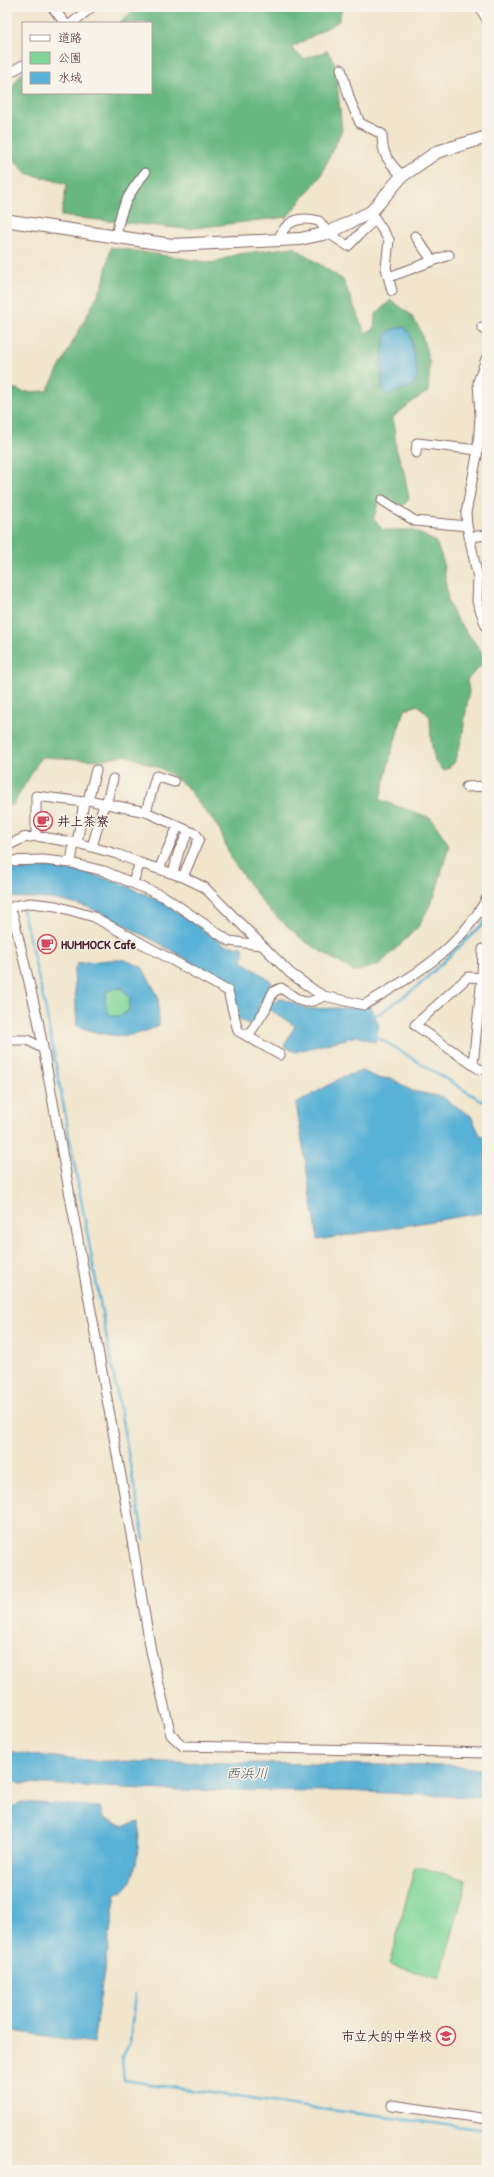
<svg xmlns="http://www.w3.org/2000/svg" width="494" height="2177" font-family="'Patrick Hand','Klee One',sans-serif">
	<style>
		.green { fill: #80d699; stroke: #657a62 }
		.forest { fill: #68b781; stroke: #596b56 }
		.water { fill: #59b1d6; stroke: #526880; fill-rule: evenodd }
		.lines { fill: none; stroke-linecap: round; stroke-linejoin: round }
		.stream { stroke: #59b1d6; stroke-width: 2.5 }
		.minor-casing { stroke: #846463; stroke-width: 11 }
		.tertiary-casing { stroke: #846463; stroke-width: 14 }
		.minor { stroke: #fff; stroke-width: 9 }
		.tertiary { stroke: #fff; stroke-width: 12 }
		.labels { text-anchor: middle; dominant-baseline: central; stroke-width: 3; stroke-linejoin: round; paint-order: stroke }
		.poi-label { font-size: 13px; font-weight: bold; fill: #4a1f2b; stroke: #f7f3e8; text-anchor: start }
		.water-label { font-size: 14px; font-style: italic; fill: #4f5267; stroke: #f7f3e8 }
	</style>
	<rect width="100%" height="100%" fill="#f7f3e8"/>
	<filter id="ink" filterUnits="userSpaceOnUse"><feTurbulence type="fractalNoise" baseFrequency=".025" numOctaves="2"/><feDisplacementMap in="SourceGraphic" scale="8" xChannelSelector="R" yChannelSelector="G"/><feConvolveMatrix kernelMatrix="1 2 1 2 8 2 1 2 1" color-interpolation-filters="sRGB"/></filter>
	<filter id="wash" filterUnits="userSpaceOnUse"><feTurbulence type="fractalNoise" baseFrequency=".012" numOctaves="4" result="noise"/><feDisplacementMap in="SourceGraphic" scale="16" xChannelSelector="R" yChannelSelector="G"/><feGaussianBlur stdDeviation="0.9" result="paint"/><feColorMatrix in="noise" values="0 0 0 0 0 0 0 0 0 0 0 0 0 0 0 0 0 1.4 0 .05"/><feComposite in="paint" operator="in"/></filter>
	<g filter="url(#wash)">
		<rect width="100%" height="100%" fill="#f1e5cc"/>
		<path class="green" d="M 115,988 L 122,988 L 130,998 C 129,1002 130,1008 128,1011 C 126,1013 122,1015 120,1016 C 104,1019 104,1001 107,990 Z
			M 415,1866 L 467,1880 L 440,1978 L 389,1965 Z"/>
		<path class="forest" d="M 137,7 L 261,7 L 291,11 L 293,7 L 342,7 L 339,21 L 291,48 L 304,59 L 327,51 L 335,63 L 342,130 L 320,177 L 287,217 L 186,229 L 61,216 L 67,184 L 26,173 L 7,152 L 7,95 L 23,71 L 23,93 L 151,93 L 151,23 L 120,23 Z
			M 111,247 L 212,263 L 238,254 L 294,247 L 343,280 L 365,333 L 374,329 L 375,315 L 391,300 L 410,314 L 420,329 L 430,364 L 428,392 L 416,399 L 393,417 L 396,448 L 404,472 L 409,499 L 403,506 L 380,497 L 374,517 L 372,517 L 383,530 L 413,530 L 436,542 L 443,561 L 448,602 L 456,618 L 481,651 L 483,663 L 467,680 L 469,691 L 462,738 L 454,763 L 444,771 L 435,762 L 431,741 L 430,717 L 418,705 L 404,710 L 391,754 L 380,800 L 431,818 L 449,845 L 435,895 L 419,926 L 380,964 L 355,972 L 304,941 L 266,907 L 231,859 L 220,830 L 185,785 L 162,769 L 125,755 L 98,760 L 41,757 L 13,805 L 7,805 L 7,386 L 24,392 L 47,391 L 103,285 Z"/>
		<path class="water" d="M 404,327 L 410,334 L 418,374 L 416,382 L 410,387 L 385,395 C 380,387 381,337 389,331 C 392,329 400,328 404,327 Z
			M 30,864 L 84,872 L 123,884 L 162,902 L 225,945 L 243,947 L 244,955 L 241,960 L 272,982 L 265,996 L 276,1002 L 280,998 L 309,1009 L 371,1007 L 379,1025 L 375,1042 L 357,1036 L 295,1052 L 284,1046 L 295,1026 L 260,1003 L 258,1007 L 261,1010 L 250,1026 L 237,1017 L 230,985 L 159,943 L 88,907 L 52,899 L 7,897 L 7,866 Z
			M 108,960 L 125,960 L 142,967 L 158,996 L 159,1025 C 130,1041 107,1037 77,1026 L 74,971 L 78,963 ZM 115,988 L 122,988 L 130,998 C 129,1002 130,1008 128,1011 C 126,1013 122,1015 120,1016 C 104,1019 104,1001 107,991 Z
			M 362,1071 L 381,1079 L 391,1078 L 412,1091 L 442,1097 L 471,1116 L 480,1135 L 487,1137 L 487,1212 L 318,1240 L 296,1104 L 344,1076 Z
			M 7,1751 L 33,1755 L 97,1761 L 455,1766 L 487,1770 L 487,1798 L 346,1791 L 164,1790 L 23,1783 L 7,1781 Z
			M 21,1802 L 100,1807 L 103,1818 L 124,1826 L 139,1822 C 139,1838 138,1879 125,1889 C 123,1891 119,1892 116,1893 L 93,2043 L 7,2030 L 7,1857 L 12,1808 Z"/>
		<g class="lines">
			<path class="stream" d="M 22,907 L 45,1006 L 144,1539
				M 372,1015 L 379,1014 L 417,987 L 483,924 L 487,917
				M 374,1035 L 487,1104
				M 135,1994 L 130,2042 L 122,2058 L 124,2080 L 298,2106 L 487,2130"/>
		</g>
	</g>
	<g filter="url(#ink)">
		<g class="lines">
			<g class="minor-casing">
				<path id="minor" d="M 52,7 L 65,23
					M 480,7 L 487,20
					M 72,23 L 92,7
					M 341,69 L 350,100 L 360,123 L 382,134 C 382,155 388,161 402,176
					M 7,74 L 23,65
					M 374,217 L 389,240 L 386,268 L 392,291
					M 415,236 L 432,260
					M 116,238 C 120,209 127,195 145,173
					M 278,240 C 286,220 299,216 319,221 L 328,233 L 348,246 C 358,237 365,226 376,220
					M 389,277 L 449,255
					M 482,327 L 487,333
					M 487,356 L 478,382 L 480,415 L 478,450 L 466,513 L 467,526 L 478,578 L 477,601 L 487,629
					M 416,453 L 417,443 L 478,450
					M 382,500 L 415,521 L 467,526
					M 469,537 L 487,535
					M 466,787 L 487,786
					M 88,800 L 96,770
					M 106,804 L 113,779
					M 146,812 L 156,776 L 174,782
					M 36,836 L 36,796 L 84,802 L 88,800 L 146,812 L 196,834 L 199,839 L 183,877
					M 77,843 L 84,802
					M 7,846 L 23,838 L 36,836 L 77,843 L 117,854 L 140,863 L 183,877 L 204,887 L 290,973 L 315,991 L 324,996 L 364,1005 C 415,975 458,951 487,898
					M 92,847 L 104,804
					M 7,861 L 43,860 L 71,863 L 104,871 L 165,897 L 229,941 L 261,945
					M 71,863 L 74,843
					M 159,869 L 178,826
					M 173,873 L 179,851 L 189,831
					M 133,882 L 140,863
					M 7,911 L 13,915 L 38,1020 L 121,1476 L 151,1651 L 171,1735 L 183,1746 L 487,1753
					M 9,911 L 14,906 L 31,903 L 56,906 L 94,917 L 228,991 L 238,1031 L 280,1055
					M 487,978 L 468,977 L 415,1025 L 479,1069 L 487,1070
					M 248,1036 L 265,1010 L 273,992 L 281,988 C 300,1000 302,1008 324,996
					M 7,1040 L 28,1040 L 43,1049
					M 473,1065 L 482,977 L 483,949
					M 392,2105 L 487,2119"/>
			</g>
			<g class="tertiary-casing">
				<path id="tertiary" d="M 7,222 L 10,221 L 172,245 L 300,239 L 328,233 L 371,212 L 402,176 L 437,152 L 487,137"/>
			</g>
			<use href="#minor" class="minor"/>
			<use href="#tertiary" class="tertiary"/>
		</g>
	</g>
	<defs>
		<g id="cafe-ring" transform="scale(1)"><circle r="9.5" fill="#f7f3e8" stroke="#d1495b" stroke-width="1.5"/><path d="M-5.5-4.5H6V0H3Q3 3.5 0 3.5H-2.5Q-5.5 3.5-5.5 0ZM3-3.2v2h1.7v-2ZM-6 4.5H4V6H-6Z" fill="#d1495b"/></g>
		<g id="school-ring" transform="scale(1)"><circle r="9.5" fill="#f7f3e8" stroke="#d1495b" stroke-width="1.5"/><path d="M0-5L7-2L0 1L-7-2ZM-4 1L0 2.5L4 1V4Q0 6-4 4Z" fill="#d1495b"/></g>
	</defs>
	<g fill-rule="evenodd">
		<use href="#cafe-ring" x="43" y="821"/>
		<use href="#cafe-ring" x="47" y="944"/>
		<use href="#school-ring" x="446" y="2036"/>
	</g>
	<g class="labels">
		<g class="poi-label">
			<text x="57" y="821">井上茶寮</text>
			<text x="61" y="944">HUMMOCK Cafe</text>
			<text x="432" y="2036" text-anchor="end">市立大的中学校</text>
		</g>
		<g class="water-label">
			<text x="247" y="1772">西浜川</text>
		</g>
	</g>
	<rect width="494" height="2177" fill="none" stroke="#f7f3e8" stroke-width="24"/>
	<rect x="22" y="22" width="130" height="72" fill="#f7f3e8" stroke="#b29e9c"/>
	<rect x="30" y="35" width="20" height="6" fill="#ffffff" stroke="#b29e9c"/>
	<text x="58" y="42" font-size="12" fill="#4a1f2b">道路</text>
	<rect x="30" y="52" width="20" height="12" fill="#80d699" stroke="#b29e9c"/>
	<text x="58" y="62" font-size="12" fill="#4a1f2b">公園</text>
	<rect x="30" y="72" width="20" height="12" fill="#59b1d6" stroke="#b29e9c"/>
	<text x="58" y="82" font-size="12" fill="#4a1f2b">水域</text>
</svg>
